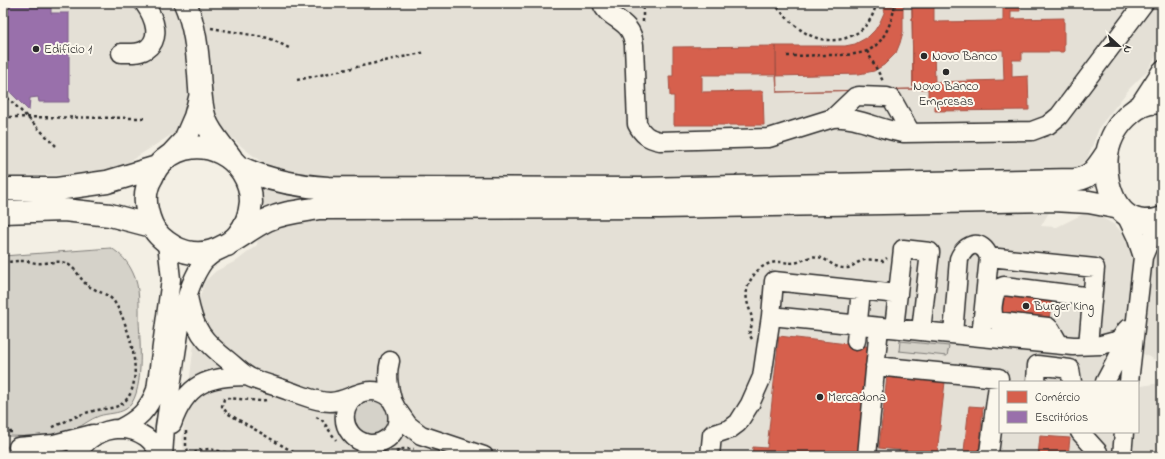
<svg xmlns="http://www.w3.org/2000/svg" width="1165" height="459" font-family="'Indie Flower',sans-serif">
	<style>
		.built { fill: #e4e0d6 }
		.green { fill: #d5d2c9; stroke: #807e7a }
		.shops { fill: #d6604d; stroke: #a35043; fill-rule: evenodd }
		.offices { fill: #9970ab; stroke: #785b85 }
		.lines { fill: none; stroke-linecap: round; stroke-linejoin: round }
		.minor-casing { stroke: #2b2b2b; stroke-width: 21 }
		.major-casing { stroke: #2b2b2b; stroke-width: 25 }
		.path { stroke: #2b2b2b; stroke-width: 2.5; stroke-dasharray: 3 3; stroke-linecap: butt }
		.minor { stroke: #fbf7ec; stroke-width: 18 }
		.major { stroke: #fbf7ec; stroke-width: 22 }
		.poi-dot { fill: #2b2b2b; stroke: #fbf7ec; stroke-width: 1.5 }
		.labels { text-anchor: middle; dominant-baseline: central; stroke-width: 4; stroke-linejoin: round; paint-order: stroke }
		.poi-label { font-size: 13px; fill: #2b2b2b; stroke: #fbf7ec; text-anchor: start }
	</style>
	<rect width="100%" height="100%" fill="#f3efe4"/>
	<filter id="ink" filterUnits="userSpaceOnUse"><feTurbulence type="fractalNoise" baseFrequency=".025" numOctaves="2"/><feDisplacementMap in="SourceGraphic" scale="8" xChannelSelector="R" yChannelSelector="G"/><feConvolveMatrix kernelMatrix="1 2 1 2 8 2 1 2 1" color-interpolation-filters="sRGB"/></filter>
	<g filter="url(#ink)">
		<path class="built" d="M 3,3 L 1162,3 L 1162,46 L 1148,70 L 1130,88 L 1100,126 L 1087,159 L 1073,171 L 1041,226 L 1057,227 L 1087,212 L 1099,216 L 1115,225 L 1126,237 L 1127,244 L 1162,236 L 1162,363 L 1143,354 L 1122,349 L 1118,382 L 1000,382 L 1000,432 L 1115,432 L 1113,456 L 185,456 L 182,440 L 200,296 L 205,281 L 216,271 L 238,260 L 257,245 L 264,164 L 241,146 L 222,128 L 174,133 L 127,163 L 95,174 L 3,176 Z
			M 1162,383 L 1162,456 L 1126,456 L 1131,432 L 1138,432 L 1138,399 L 1141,386 Z"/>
		<path class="green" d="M 111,248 C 121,254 128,262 133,273 C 140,287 139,305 139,321 C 140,341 145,397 126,409 C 118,414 108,413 99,416 C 90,419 84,425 75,429 C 53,439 27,436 3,436 L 3,256 Z
			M 900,341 L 949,346 L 947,356 L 899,351 Z
			M 369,399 L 379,400 L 388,410 L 389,422 L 382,433 L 370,437 L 355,428 L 353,411 L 359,403 Z"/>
		<path class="shops" d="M 885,3 L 912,3 L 913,89 L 777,92 L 776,46 L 845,46 L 855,44 L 868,37 L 875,30 L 880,22 L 884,13 Z
			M 903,3 L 912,3 L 913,89 L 777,92 L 776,76 L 859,74 L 874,71 L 884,65 L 896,53 L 900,43 L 903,32 Z
			M 912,3 L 934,3 L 934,22 L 1003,21 L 1003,3 L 1020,3 L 1020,11 L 1011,11 L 1011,19 L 1064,18 L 1064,52 L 1022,52 L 1022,60 L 1012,60 L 1012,77 L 1028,76 L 1029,110 L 935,111 L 935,98 L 928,98 L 928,89 L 913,89 ZM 1003,50 L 1004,80 L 935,82 L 934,52 Z
			M 776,46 L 776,75 L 702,75 L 702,92 L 763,91 L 764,125 L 674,125 L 674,96 L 670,96 L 669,76 L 673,76 L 673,47 Z
			M 1002,291 L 1052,297 L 1049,320 L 999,314 Z
			M 779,336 L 873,347 L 860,456 L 752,456 L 753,447 L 767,448 Z
			M 887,376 L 945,382 L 937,454 L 879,448 Z
			M 969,406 L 983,407 L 979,452 L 964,451 Z
			M 1040,436 L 1070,438 L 1068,456 L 1038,456 Z"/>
		<path class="offices" d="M 3,3 L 51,3 L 51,13 L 69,13 L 69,102 L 39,102 L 38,97 L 30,98 L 29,111 L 3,85 Z"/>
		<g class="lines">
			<g class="minor-casing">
				<path id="minor" d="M 602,3 C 607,20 632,18 634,45 L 637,124 C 642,134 648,139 660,141 L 769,138 L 833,118 C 857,116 880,130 904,133 L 1032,131 L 1048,125 L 1059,116 L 1144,3
					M 121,53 C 128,53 136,54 143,51 C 164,41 154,17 144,3
					M 1138,107 L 1162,70
					M 833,118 L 855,97 L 859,96 L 887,97 L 892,99 L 911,133
					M 1125,213 L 1136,236 L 1143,257
					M 898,294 L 774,281 L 771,316 L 981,337
					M 188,296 C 193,329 204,342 230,362 C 236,367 242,373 249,377 C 262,383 276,386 289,391 C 302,395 316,402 330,402 C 347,402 362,387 379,392 C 399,398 404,425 388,438 C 361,459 325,419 358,394
					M 894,328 L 903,249 L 930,252 L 921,331
					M 953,334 L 959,259 C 966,242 982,239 989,257
					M 856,341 L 861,290
					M 1059,344 L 1051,330 L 1048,327 L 996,321 C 990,314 993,297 997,289 L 1004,286 L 1092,297
					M 1088,345 L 1095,268 L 989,257 L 981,337 L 1073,346 L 1101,345 L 1116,341 L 1121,338 L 1127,329
					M 390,361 C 386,376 389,389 393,403
					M 875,366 L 999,378 L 989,453 L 986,456
					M 1036,382 L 1037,365 L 1070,369 L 1072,382
					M 1105,382 L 1123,348 L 1126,330
					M 1129,382 L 1143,257 L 1150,240 L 1162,224
					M 396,408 L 408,425 L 421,435 L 484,456
					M 172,424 C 186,383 208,376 248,376
					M 119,429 C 139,419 148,410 156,390 L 171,279 L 167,243
					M 1080,432 L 1098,452
					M 18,447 L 54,444 L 93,434
					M 76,456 C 89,431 122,420 146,437 C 153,442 157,449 162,456
					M 163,456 L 165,427 L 181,320 C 185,301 192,277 204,261 C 208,257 214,253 219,249
					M 710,456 L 712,435 L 730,429 L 738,423 L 750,404 L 762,377 L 771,316
					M 867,456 L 879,327
					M 1122,456 L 1124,432"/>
			</g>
			<g class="major-casing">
				<path id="major" d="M 185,3 C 195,26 197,49 199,73 C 200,88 200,104 205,119 C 210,134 222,145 231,158
					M 1162,103 C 1151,101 1140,105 1131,113 C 1119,123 1110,137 1107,154 C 1104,180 1113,219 1144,221 C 1150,221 1156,221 1162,218
					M 172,154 L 185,140 L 195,117 L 200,98
					M 239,167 C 267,180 298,186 328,188 L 640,189 L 1075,180 C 1093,177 1097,167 1107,153
					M 3,189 L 57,189 L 107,182 L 157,167
					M 3,212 L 64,210 L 110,215 L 152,226
					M 227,245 C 230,242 235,239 238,235 C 246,226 250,213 251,202 C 251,157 199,130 164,160 C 159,164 155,170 152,177 C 143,191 145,208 151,223 C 155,234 164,241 174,247 C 212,267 236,235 267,220 C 284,212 302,211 320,208 L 660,207 L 1053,200 L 1089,202 L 1120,208"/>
			</g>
			<path class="path" d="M 774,3 C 784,16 800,33 817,38 C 844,46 872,31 876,3
				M 643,5 L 735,3
				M 643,22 L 643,3
				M 211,28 L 269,38 L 291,49
				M 867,51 L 884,83
				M 787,56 C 802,56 817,55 833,55 C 844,55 856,55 867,51 C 884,44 893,20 895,3
				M 297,80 L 426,52
				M 3,93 L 56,146
				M 3,117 L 146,118
				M 3,263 C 11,261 19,261 27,261 C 32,262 37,264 42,263 C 52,263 59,259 69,265 C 77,270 80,279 87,285 C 95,291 110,294 115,303 C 129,325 147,383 123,403 C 114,410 103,408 93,411 C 79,414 65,422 51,428
				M 752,339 L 749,334 C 750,330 752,326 752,322 C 752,309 743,302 748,286 C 753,272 764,262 779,262 C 786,262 791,264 798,262 C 804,260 811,255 818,257 C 827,258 834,269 846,268 C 852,268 854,264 859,262 C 866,258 876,260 883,261 L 887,258
				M 266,400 L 261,401 L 228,398 L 224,399 L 222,406 L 227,413 L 300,456
				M 316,417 L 322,420 L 336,440
				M 186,431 L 186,446 L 190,456
				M 3,432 L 14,432
				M 396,452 L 403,449 L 414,449
				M 189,456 L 200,450 L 209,449 L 243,456"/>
			<use href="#minor" class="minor"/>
			<use href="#major" class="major"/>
		</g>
	</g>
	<g class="poi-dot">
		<circle cx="36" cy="49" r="4"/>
		<circle cx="924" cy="56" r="4"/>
		<circle cx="946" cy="72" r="4"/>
		<circle cx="1026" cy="306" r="4"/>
		<circle cx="820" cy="397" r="4"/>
	</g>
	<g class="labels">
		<g class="poi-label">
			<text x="44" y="49">Edifício 1</text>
			<text x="932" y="56">Novo Banco</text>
			<text x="946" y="86" text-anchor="middle">Novo Banco<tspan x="946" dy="15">Empresas</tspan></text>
			<text x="1034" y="306">Burger King</text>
			<text x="828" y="397">Mercadona</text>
		</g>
	</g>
	<rect width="1165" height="459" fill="none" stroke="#fbf7ec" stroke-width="16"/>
	<rect x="8" y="8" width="1149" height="443" fill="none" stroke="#2b2b2b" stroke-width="1.5" filter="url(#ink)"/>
	<rect x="999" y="381" width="140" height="52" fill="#fbf7ec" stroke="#a8a59f"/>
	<rect x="1007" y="391" width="20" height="12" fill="#d6604d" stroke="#a8a59f"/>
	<text x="1035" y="401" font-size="12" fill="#2b2b2b">Comércio</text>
	<rect x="1007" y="411" width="20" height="12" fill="#9970ab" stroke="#a8a59f"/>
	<text x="1035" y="421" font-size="12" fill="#2b2b2b">Escritórios</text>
	<g transform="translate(1119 46) rotate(112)" stroke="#fbf7ec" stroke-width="3" paint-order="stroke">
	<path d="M0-3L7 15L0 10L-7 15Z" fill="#2b2b2b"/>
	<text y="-6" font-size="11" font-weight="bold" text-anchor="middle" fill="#2b2b2b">N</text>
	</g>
</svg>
